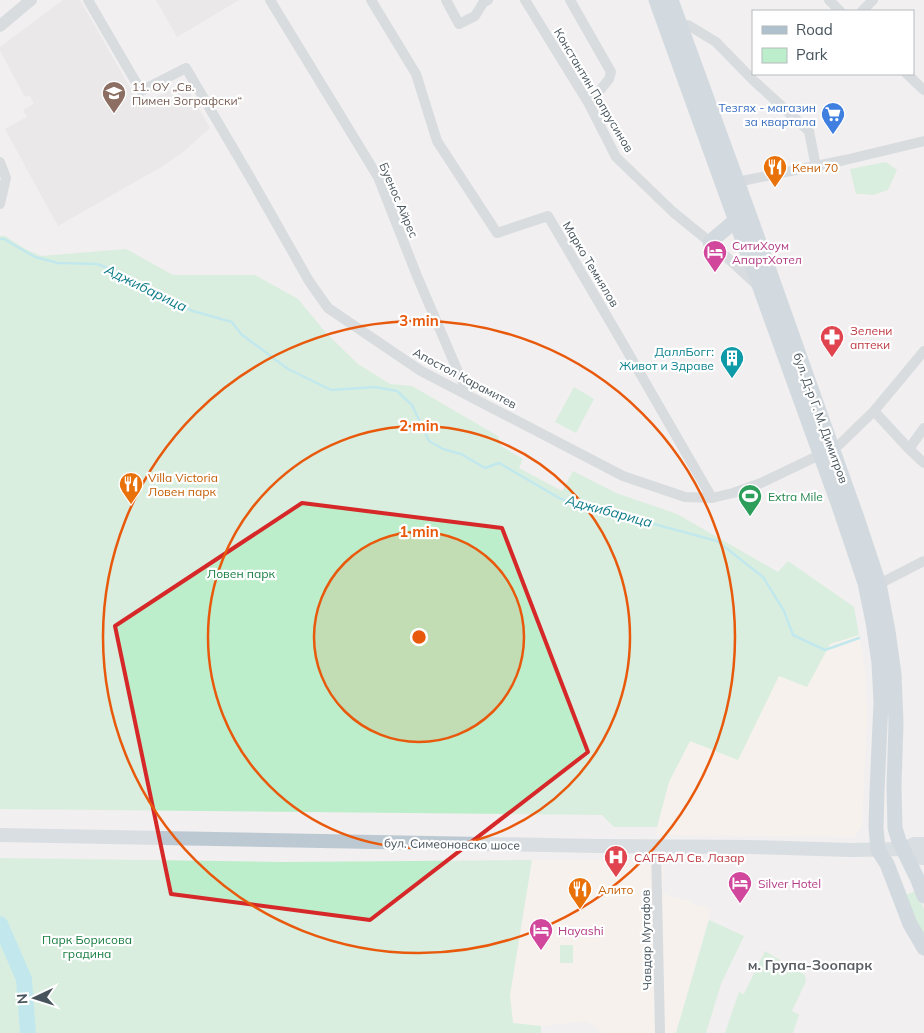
<svg xmlns="http://www.w3.org/2000/svg" width="924" height="1033" font-family="Mulish,sans-serif">
	<style>
		.commercial { fill: #fcf4e8 }
		.education { fill: #e2e0e1 }
		.green { fill: #bdeecb }
		.lines { fill: none; stroke-linecap: round; stroke-linejoin: round }
		.stream { stroke: #8be1eb; stroke-width: 2.5 }
		.river { stroke: #8be1eb; stroke-width: 16 }
		.minor { stroke: #bac5cc; stroke-width: 10 }
		.tertiary { stroke: #bac5cc; stroke-width: 12 }
		.secondary { stroke: #bcc9d2; stroke-width: 14 }
		.primary { stroke: #afc1cd; stroke-width: 15 }
		.marked { fill: none; stroke: #d62828; stroke-width: 4; stroke-linejoin: round }
		.ring { fill: none; stroke: #e8590c; stroke-width: 2.5 }
		.labels { text-anchor: middle; dominant-baseline: central; stroke-width: 4.5; stroke-linejoin: round; paint-order: stroke }
		.education-label { font-size: 12px; fill: #785e54; stroke: #fff; text-anchor: start }
		.street-label { font-size: 12px; fill: #47545c; stroke: #fff }
		.shop-label { font-size: 12px; fill: #366cbe; stroke: #fff; text-anchor: end }
		.food-label { font-size: 12px; fill: #c56008; stroke: #fff; text-anchor: start }
		.hotel-label { font-size: 12px; fill: #b23c85; stroke: #fff; text-anchor: start }
		.health-label { font-size: 12px; fill: #be3a42; stroke: #fff; text-anchor: start }
		.culture-label { font-size: 12px; fill: #0d838f; stroke: #fff; text-anchor: end }
		.leisure-label { font-size: 12px; fill: #27864d; stroke: #fff; text-anchor: start }
		.park-label { font-size: 12px; fill: #187d40; stroke: #fff }
		.water-label { font-size: 14px; font-style: italic; fill: #0f7d8a; stroke: #fff }
		.neighbourhood-label { font-size: 14px; font-weight: bold; fill: #5b6064; stroke: #fff }
		.centre { fill: #e8590c; stroke: #fff; stroke-width: 2.5 }
		.ring-label { font-size: 15px; text-anchor: middle; font-weight: bold; fill: #e8590c; stroke: #fff; stroke-width: 4.5; stroke-linejoin: round; paint-order: stroke }
	</style>
	<rect width="100%" height="100%" fill="#f1efef"/>
	<path class="commercial" d="M 859,635 L 865,671 L 867,717 L 862,825 L 857,834 L 854,837 L 849,837 L 656,835 L 657,827 L 669,782 L 690,741 L 779,676 L 807,687 L 830,644 Z
		M 532,860 L 664,860 L 662,892 L 669,896 L 689,901 L 692,904 L 711,909 L 676,1033 L 601,1033 L 599,1029 L 587,1021 L 541,1026 L 513,1023 L 510,995 Z"/>
	<path class="education" d="M 63,0 L 80,0 L 140,105 L 184,83 L 210,128 L 183,152 L 163,166 L 58,226 L 5,129 L 27,117 L 23,110 L 34,104 L 30,95 L 25,97 L 8,66 L 0,50 L 0,47 Z
		M 156,0 L 239,0 L 177,37 Z"/>
	<path class="green" d="M 886,162 L 897,170 L 888,190 L 873,195 L 863,194 L 856,194 L 850,169 Z
		M 0,236 L 5,236 L 25,249 L 41,256 L 126,249 L 173,275 L 255,275 L 298,299 L 326,333 L 358,364 L 390,384 L 412,386 L 498,436 L 501,446 L 523,459 L 519,468 L 562,491 L 573,471 L 616,493 L 677,514 L 778,572 L 788,561 L 854,607 L 859,635 L 830,644 L 807,687 L 779,676 L 738,760 L 690,741 L 669,782 L 657,827 L 614,827 L 602,815 L 0,809 Z
		M 574,387 L 594,399 L 576,433 L 555,422 Z
		M 0,858 L 283,862 L 532,860 L 510,995 L 513,1023 L 541,1026 L 541,1033 L 0,1033 Z
		M 916,891 L 924,909 L 924,937 L 916,922 L 905,895 Z
		M 709,920 L 744,936 L 721,984 L 706,1033 L 676,1033 Z
		M 560,945 L 573,945 L 573,963 L 560,963 Z
		M 765,951 L 805,975 L 806,981 L 792,1011 L 799,1015 L 793,1033 L 725,1033 L 739,992 L 744,994 Z"/>
	<g class="lines">
		<path class="stream" d="M 0,239 L 4,239 L 35,257 L 58,263 L 97,264 L 130,277 L 156,295 L 193,311 L 232,322 L 241,334 L 288,369 L 331,390 L 375,387 L 397,391 L 412,405 L 429,441 L 443,449 L 461,454 L 485,468 L 499,463 L 561,499 L 717,541 L 763,577 L 784,611 L 793,635 L 825,650 L 859,638"/>
		<path class="river" d="M 0,924 L 24,979 L 28,1033"/>
		<path class="minor" d="M 88,0 L 141,91 L 186,68 L 250,177 L 309,281 L 328,308 L 421,371 L 623,476 L 685,497 L 712,498 L 733,493 L 761,483 L 832,449 L 840,444 L 874,411 L 924,351
			M 270,0 L 378,177 L 417,276 L 468,395
			M 371,0 L 416,74 L 437,141 L 497,233 L 548,216 L 615,330 L 712,498
			M 446,0 L 459,24 L 475,16 L 483,3 L 488,0
			M 525,0 L 589,104 L 616,157 L 673,212 L 710,242 L 757,285
			M 570,0 L 611,72 L 609,79 L 589,104
			M 829,0 L 840,11
			M 862,11 L 873,0
			M 681,28 L 688,25 L 716,42 L 753,80 L 809,131 L 816,167
			M 907,74 L 924,90
			M 0,162 L 6,178 L 0,204
			M 737,182 L 845,160 L 924,141
			M 874,411 L 909,449 L 924,463
			M 909,449 L 924,428
			M 879,584 L 924,561
			M 656,847 L 660,1033"/>
		<path class="tertiary" d="M 0,26 L 31,0"/>
		<path class="secondary" d="M 0,835 L 597,846 L 750,847 L 851,850 L 904,849 L 914,844 L 924,844
			M 904,849 L 921,858 L 924,858"/>
		<path class="primary" d="M 656,0 L 839,506 L 865,583 L 868,598 L 873,622 L 879,663 L 881,702 L 877,791 L 876,827 L 878,850 L 887,864 L 910,924 L 924,948
			M 671,0 L 753,225 L 857,518 L 879,584 L 888,631 L 894,674 L 896,723 L 894,786 L 895,828 L 899,841 L 918,880 L 924,896
			M 710,242 L 736,220"/>
	</g>
	<path d="M0 0H924V1033H0ZM 302,503 L 502,528 L 588,752 L 370,920 L 171,894 L 115,626 Z" fill="#f1efef" fill-opacity=".55" fill-rule="evenodd"/>
	<path class="marked" d="M 302,503 L 502,528 L 588,752 L 370,920 L 171,894 L 115,626 Z"/>
	<circle cx="419" cy="637" r="105" fill="#e8590c" fill-opacity=".12"/>
	<g class="ring">
		<circle cx="419" cy="637" r="105"/>
		<circle cx="419" cy="637" r="211"/>
		<circle cx="419" cy="637" r="316"/>
	</g>
	<defs>
		<g id="school-pin" transform="scale(1.25)"><path d="M0 17L-7.5 6A9.5 9.5 0 1 1 7.5 6Z" fill="#8d6e63" stroke="#fff"/><path d="M0-5L7-2L0 1L-7-2ZM-4 1L0 2.5L4 1V4Q0 6-4 4Z" fill="#fff"/></g>
		<g id="supermarket-pin" transform="scale(1.25)"><path d="M0 17L-7.5 6A9.5 9.5 0 1 1 7.5 6Z" fill="#3f7fe0" stroke="#fff"/><path d="M-6-5.5h2.5l.6 2H6L4.5 2H-2.5L-4.4-4H-6ZM-1.5 3.2a1.3 1.3 0 1 0 .1 0ZM3 3.2a1.3 1.3 0 1 0 .1 0Z" fill="#fff"/></g>
		<g id="restaurant-pin" transform="scale(1.25)"><path d="M0 17L-7.5 6A9.5 9.5 0 1 1 7.5 6Z" fill="#e8710a" stroke="#fff"/><path d="M-5-6h1v4h1v-4h1v4h1v-4h1v5L-1.5 .5V6h-2V.5L-5-1ZM5-6V6H3V1.5H1.5Q1.5-4 5-6Z" fill="#fff"/></g>
		<g id="hotel-pin" transform="scale(1.25)"><path d="M0 17L-7.5 6A9.5 9.5 0 1 1 7.5 6Z" fill="#d1479c" stroke="#fff"/><path d="M-6-4.5h1.5V1H6V5H4.5V3h-9V5H-6ZM-4 0a1.8 1.8 0 1 1 3.6 0ZM.5 0V-2.5h3Q6-2.5 6 0Z" fill="#fff"/></g>
		<g id="pharmacy-pin" transform="scale(1.25)"><path d="M0 17L-7.5 6A9.5 9.5 0 1 1 7.5 6Z" fill="#e0444e" stroke="#fff"/><path d="M-2-6h4v4h4v4h-4v4h-4v-4h-4v-4h4Z" fill="#fff"/></g>
		<g id="building-pin" transform="scale(1.25)"><path d="M0 17L-7.5 6A9.5 9.5 0 1 1 7.5 6Z" fill="#0f9aa8" stroke="#fff"/><path d="M-4-6H4V6H1V3H-1V6H-4ZM-2.5-4.3h1.7v1.8h-1.7ZM.8-4.3h1.7v1.8H.8ZM-2.5-1h1.7V.8h-1.7ZM.8-1h1.7V.8H.8Z" fill="#fff"/></g>
		<g id="stadium-pin" transform="scale(1.25)"><path d="M0 17L-7.5 6A9.5 9.5 0 1 1 7.5 6Z" fill="#2e9e5b" stroke="#fff"/><path d="M0-5a6.5 5 0 1 0 0 10a6.5 5 0 1 0 0-10ZM-3.5-1.8h7v3.6h-7Z" fill="#fff"/></g>
		<g id="hospital-pin" transform="scale(1.25)"><path d="M0 17L-7.5 6A9.5 9.5 0 1 1 7.5 6Z" fill="#e0444e" stroke="#fff"/><path d="M-5-5h3v3.5h4V-5h3V5h-3V1.5h-4V5h-3Z" fill="#fff"/></g>
	</defs>
	<g fill-rule="evenodd">
		<use href="#school-pin" x="114" y="93"/>
		<use href="#supermarket-pin" x="833" y="114"/>
		<use href="#restaurant-pin" x="775" y="167"/>
		<use href="#hotel-pin" x="715" y="252"/>
		<use href="#pharmacy-pin" x="832" y="337"/>
		<use href="#building-pin" x="732" y="358"/>
		<use href="#restaurant-pin" x="131" y="484"/>
		<use href="#stadium-pin" x="750" y="496"/>
		<use href="#hospital-pin" x="616" y="857"/>
		<use href="#hotel-pin" x="740" y="883"/>
		<use href="#restaurant-pin" x="580" y="889"/>
		<use href="#hotel-pin" x="541" y="930"/>
	</g>
	<g class="labels">
		<g class="education-label">
			<text x="132" y="86">11. ОУ „Св.<tspan x="132" dy="14">Пимен Зографски“</tspan></text>
		</g>
		<g class="street-label">
			<text transform="translate(594 90) rotate(59)">Константин Попрусинов</text>
			<text transform="translate(399 200) rotate(67)">Буенос Айрес</text>
			<text transform="translate(591 264) rotate(59)">Марко Темнялов</text>
			<text transform="translate(465 378) rotate(28)">Апостол Карамитев</text>
			<text transform="translate(821 418) rotate(70)">бул. Д-р Г. М. Димитров</text>
			<text transform="translate(452 844) rotate(1)">бул. Симеоновско шосе</text>
			<text transform="translate(646 940) rotate(-91)">Чавдар Мутафов</text>
		</g>
		<g class="shop-label">
			<text x="816" y="107">Тезгях - магазин<tspan x="816" dy="14">за квартала</tspan></text>
		</g>
		<g class="food-label">
			<text x="792" y="167">Кени 70</text>
			<text x="148" y="477">Villa Victoria<tspan x="148" dy="14">Ловен парк</tspan></text>
			<text x="598" y="889">Алито</text>
		</g>
		<g class="hotel-label">
			<text x="732" y="245">СитиХоум<tspan x="732" dy="14">АпартХотел</tspan></text>
			<text x="758" y="883">Silver Hotel</text>
			<text x="558" y="930">Hayashi</text>
		</g>
		<g class="health-label">
			<text x="850" y="330">Зелени<tspan x="850" dy="14">аптеки</tspan></text>
			<text x="634" y="857">САГБАЛ Св. Лазар</text>
		</g>
		<g class="culture-label">
			<text x="714" y="351">ДаллБогг:<tspan x="714" dy="14">Живот и Здраве</tspan></text>
		</g>
		<g class="leisure-label">
			<text x="768" y="496">Extra Mile</text>
		</g>
		<g class="park-label">
			<text x="241" y="573">Ловен парк</text>
			<text x="87" y="939">Парк Борисова<tspan x="87" dy="14">градина</tspan></text>
		</g>
		<g class="water-label">
			<text transform="translate(146 288) rotate(26)">Аджибарица</text>
			<text transform="translate(609 511) rotate(15)">Аджибарица</text>
		</g>
		<g class="neighbourhood-label">
			<text x="810" y="965">м. Група-Зоопарк</text>
		</g>
	</g>
	<circle cx="419" cy="637" r="8" class="centre"/>
	<g class="ring-label">
		<text x="419" y="326">3 min</text>
		<text x="419" y="431">2 min</text>
		<text x="419" y="537">1 min</text>
	</g>
	<rect x="752" y="10" width="162" height="65" fill="#ffffff" stroke="#b5bbbe"/>
	<rect x="762" y="26" width="25" height="8" fill="#afc1cd" stroke="#b5bbbe"/>
	<text x="796" y="35" font-size="15" fill="#47545c">Road</text>
	<rect x="762" y="48" width="25" height="15" fill="#bdeecb" stroke="#b5bbbe"/>
	<text x="796" y="60" font-size="15" fill="#47545c">Park</text>
	<g transform="translate(35 998) rotate(266)" stroke="#ffffff" stroke-width="4" paint-order="stroke">
	<path d="M0-4L9 19L0 12L-9 19Z" fill="#47545c"/>
	<text y="-8" font-size="14" font-weight="bold" text-anchor="middle" fill="#47545c">N</text>
	</g>
</svg>
